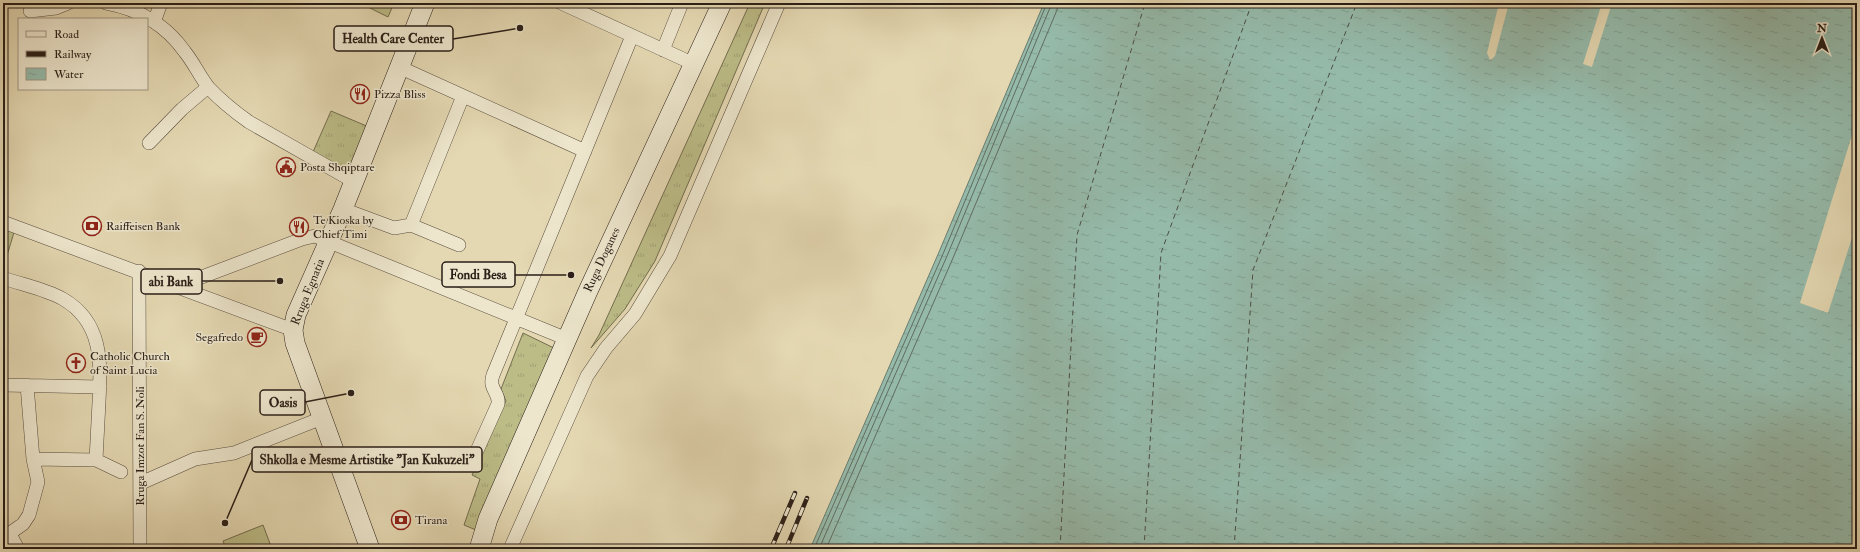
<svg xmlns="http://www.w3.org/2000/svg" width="1860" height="552" font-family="'IM FELL Double Pica',serif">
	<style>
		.grass { fill: url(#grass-tufts); stroke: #736d4f }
		.garden { fill: #bcbc87; stroke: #736d4f }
		.water { fill: url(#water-ripples); stroke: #6a7c6f }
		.pier { fill: #e4d8b2 }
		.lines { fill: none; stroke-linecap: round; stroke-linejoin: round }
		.shore { stroke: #606c60; stroke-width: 1 }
		.ferry { stroke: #4a4d43; stroke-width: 1; stroke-dasharray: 5 4; stroke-linecap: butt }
		.street-casing { stroke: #584c3e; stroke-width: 14 }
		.secondary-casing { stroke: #2a1e17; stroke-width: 20 }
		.street { stroke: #ede6cd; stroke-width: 13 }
		.secondary { stroke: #ede6cd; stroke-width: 19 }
		.rail-casing { stroke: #2a1e17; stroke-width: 4.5 }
		.rail { stroke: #ede6cd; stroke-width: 3; stroke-dasharray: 9; stroke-linecap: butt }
		.labels { text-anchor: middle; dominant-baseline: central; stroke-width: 3; stroke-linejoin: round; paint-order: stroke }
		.poi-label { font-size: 12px; fill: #2a1e17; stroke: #ede6cd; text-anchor: start }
		.street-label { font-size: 12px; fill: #2a1e17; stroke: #ede6cd }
		.leader { fill: none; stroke: #2a1e17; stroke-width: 1.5 }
		.callout-dot { fill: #2a1e17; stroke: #ede6cd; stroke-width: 1.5 }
		.callout { fill: #ede6cd; stroke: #2a1e17; stroke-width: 1.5 }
		.callout-label { font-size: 13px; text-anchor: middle; font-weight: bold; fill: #2a1e17 }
	</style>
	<defs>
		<pattern id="grass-tufts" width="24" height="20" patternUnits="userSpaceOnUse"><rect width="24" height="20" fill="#bcbc87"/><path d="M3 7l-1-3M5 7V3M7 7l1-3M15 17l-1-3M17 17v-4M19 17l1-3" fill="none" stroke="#a2a174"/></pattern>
		<pattern id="water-ripples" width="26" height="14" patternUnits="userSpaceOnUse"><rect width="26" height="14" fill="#95baaa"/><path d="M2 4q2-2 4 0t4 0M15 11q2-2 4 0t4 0" fill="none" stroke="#819f92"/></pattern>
	</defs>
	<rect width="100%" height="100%" fill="#e4d8b2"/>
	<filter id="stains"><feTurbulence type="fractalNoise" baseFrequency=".005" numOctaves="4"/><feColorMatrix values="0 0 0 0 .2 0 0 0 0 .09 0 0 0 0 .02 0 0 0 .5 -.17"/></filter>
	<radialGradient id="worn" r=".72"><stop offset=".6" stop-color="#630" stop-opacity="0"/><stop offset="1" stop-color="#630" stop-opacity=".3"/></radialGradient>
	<path class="grass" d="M 750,3 L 765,3 L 655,261 L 625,309 L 591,348 L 599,335 Z
		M 331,111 L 369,127 L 350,172 L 313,152 Z
		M 3,225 L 15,229 L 3,269 Z
		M 523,333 L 556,349 L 476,530 L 464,525 L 480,479 L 472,475 L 506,401 L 501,389 Z"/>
	<path class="garden" d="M 360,3 L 394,3 L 388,17 Z
		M 263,525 L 272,549 L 226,549 L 223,541 Z"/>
	<path class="water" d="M 1044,3 L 1857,3 L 1857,549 L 810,549 L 939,252 Z"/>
	<path class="pier" d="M 1499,3 L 1509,3 L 1495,56 L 1493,58 L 1490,60 L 1487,53 Z
		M 1602,3 L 1612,3 L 1592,67 L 1583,64 Z
		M 1857,119 L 1857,222 L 1828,313 L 1800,303 Z"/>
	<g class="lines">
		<path class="shore" d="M 814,549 L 943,254 L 1047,3
			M 819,549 L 947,256 L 1052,3
			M 826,549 L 953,258 L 1057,10 L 1058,3"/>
		<path class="ferry" d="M 1060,549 L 1077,235 L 1145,3
			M 1144,549 L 1161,253 L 1252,3
			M 1234,549 L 1253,270 L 1357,3"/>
		<g class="street-casing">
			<path id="street" d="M 106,3 C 139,9 166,25 185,52 C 194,63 200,77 209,88 C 221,101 235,112 249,122 L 353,181
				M 561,3 L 694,64
				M 30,11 L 56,8 L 68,3
				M 154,22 L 161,3
				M 663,50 L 682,3
				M 399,67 L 585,151
				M 149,143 L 182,109 L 208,87
				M 343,209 L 394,228 L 411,225 L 459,245
				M 3,222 L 293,330
				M 411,225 L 463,96
				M 139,271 L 140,549
				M 3,278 C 23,285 45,289 63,299 C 103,322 101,363 99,402 C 98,421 97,441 96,460
				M 178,286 L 302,239 L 315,236 L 567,339
				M 3,385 L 100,387
				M 33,459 L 96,460 L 121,472
				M 471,464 L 498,404 C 500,393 488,389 493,375 L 632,36
				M 141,483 L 195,459 L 234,453 L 322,418
				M 10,534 L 18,549
				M 3,538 L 23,524 L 29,515 L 38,482 L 33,459 L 27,385
				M 510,549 L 587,376 L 606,348 L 635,314 L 670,256 L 779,3"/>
		</g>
		<g class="secondary-casing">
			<path id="secondary" d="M 370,549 L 295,343 L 293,330 L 296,315 L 343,209 L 425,3
				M 479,549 L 488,519 L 588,291 L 722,3"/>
		</g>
		<use href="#street" class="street"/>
		<use href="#secondary" class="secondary"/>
		<g class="rail-casing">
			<path id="rail" d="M 771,549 L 795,493
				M 786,549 L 807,498"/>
		</g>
		<use href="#rail" class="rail"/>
	</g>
	<defs>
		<g id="restaurant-ring" transform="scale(1)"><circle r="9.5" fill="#ede6cd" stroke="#8f2418" stroke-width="1.5"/><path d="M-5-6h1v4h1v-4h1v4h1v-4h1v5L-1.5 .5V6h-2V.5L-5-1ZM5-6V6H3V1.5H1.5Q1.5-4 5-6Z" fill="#8f2418"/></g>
		<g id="civic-ring" transform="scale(1)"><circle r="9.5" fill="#ede6cd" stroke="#8f2418" stroke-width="1.5"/><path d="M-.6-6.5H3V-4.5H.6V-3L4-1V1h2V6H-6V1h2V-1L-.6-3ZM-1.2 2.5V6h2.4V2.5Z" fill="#8f2418"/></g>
		<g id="bank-ring" transform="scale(1)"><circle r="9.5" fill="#ede6cd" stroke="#8f2418" stroke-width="1.5"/><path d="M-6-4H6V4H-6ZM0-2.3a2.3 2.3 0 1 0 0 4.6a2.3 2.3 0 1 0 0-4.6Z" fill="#8f2418"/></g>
		<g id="cafe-ring" transform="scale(1)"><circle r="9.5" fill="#ede6cd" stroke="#8f2418" stroke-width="1.5"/><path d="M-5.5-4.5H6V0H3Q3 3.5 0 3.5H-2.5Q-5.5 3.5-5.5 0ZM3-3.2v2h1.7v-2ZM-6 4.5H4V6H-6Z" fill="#8f2418"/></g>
		<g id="church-ring" transform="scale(1)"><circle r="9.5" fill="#ede6cd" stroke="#8f2418" stroke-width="1.5"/><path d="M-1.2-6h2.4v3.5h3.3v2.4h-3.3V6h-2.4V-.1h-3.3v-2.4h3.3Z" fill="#8f2418"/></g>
	</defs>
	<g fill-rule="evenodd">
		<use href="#restaurant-ring" x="360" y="94"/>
		<use href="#civic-ring" x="286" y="167"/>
		<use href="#bank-ring" x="92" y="226"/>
		<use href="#restaurant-ring" x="299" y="227"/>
		<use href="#cafe-ring" x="257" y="337"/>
		<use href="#church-ring" x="76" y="363"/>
		<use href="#bank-ring" x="401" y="520"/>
	</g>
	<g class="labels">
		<g class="poi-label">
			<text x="374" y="94">Pizza Bliss</text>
			<text x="300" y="167">Posta Shqiptare</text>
			<text x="313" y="220">Te Kioska by<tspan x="313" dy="14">Chief Timi</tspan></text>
			<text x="106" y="226">Raiffeisen Bank</text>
			<text x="243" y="337" text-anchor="end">Segafredo</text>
			<text x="90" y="356">Catholic Church<tspan x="90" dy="14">of Saint Lucia</tspan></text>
			<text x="415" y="520">Tirana</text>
		</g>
		<g class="street-label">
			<text transform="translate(602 260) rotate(-65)">Ruga Doganes</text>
			<text transform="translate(308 292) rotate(-68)">Rruga Egnatia</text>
			<text transform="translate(140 446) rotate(-90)">Rruga Imzot Fan S. Noli</text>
		</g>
	</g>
	<path class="leader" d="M520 28L453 39M571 275L515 275M280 281L202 281M351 393L305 402M225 523L252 460"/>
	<g class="callout-dot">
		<circle cx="520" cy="28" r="4"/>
		<circle cx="571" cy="275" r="4"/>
		<circle cx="280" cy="281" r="4"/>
		<circle cx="351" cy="393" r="4"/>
		<circle cx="225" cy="523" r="4"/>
	</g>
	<g class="callout">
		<rect x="334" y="26" width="119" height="25" rx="4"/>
		<rect x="442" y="262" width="73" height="25" rx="4"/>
		<rect x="141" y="269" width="61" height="25" rx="4"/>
		<rect x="260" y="390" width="45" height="25" rx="4"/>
		<rect x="252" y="447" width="230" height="25" rx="4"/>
	</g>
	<g class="callout-label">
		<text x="393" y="43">Health Care Center</text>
		<text x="478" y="279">Fondi Besa</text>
		<text x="171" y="286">abi Bank</text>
		<text x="283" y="407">Oasis</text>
		<text x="367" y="464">Shkolla e Mesme Artistike "Jan Kukuzeli"</text>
	</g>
	<rect width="1860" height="552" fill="none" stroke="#e4d8b2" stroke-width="16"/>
	<rect x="4" y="4" width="1852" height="544" fill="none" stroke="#2a1e17" stroke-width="2"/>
	<rect x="8" y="8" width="1844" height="536" fill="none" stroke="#2a1e17"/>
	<rect x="18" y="18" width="130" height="72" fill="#ede6cd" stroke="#9f9684"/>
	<rect x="26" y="31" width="20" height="6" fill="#ede6cd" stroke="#9f9684"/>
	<text x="54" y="38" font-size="12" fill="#2a1e17">Road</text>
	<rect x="26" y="51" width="20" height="6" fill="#2a1e17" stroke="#9f9684"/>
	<text x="54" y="58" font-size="12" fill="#2a1e17">Railway</text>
	<rect x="26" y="68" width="20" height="12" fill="url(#water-ripples)" stroke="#9f9684"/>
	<text x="54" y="78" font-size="12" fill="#2a1e17">Water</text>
	<g transform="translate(1822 38)" stroke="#ede6cd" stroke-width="3" paint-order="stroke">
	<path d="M0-3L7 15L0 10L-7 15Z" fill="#2a1e17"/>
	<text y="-6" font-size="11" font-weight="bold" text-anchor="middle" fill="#2a1e17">N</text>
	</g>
	<rect width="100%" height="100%" filter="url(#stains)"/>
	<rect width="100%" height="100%" fill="url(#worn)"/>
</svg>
